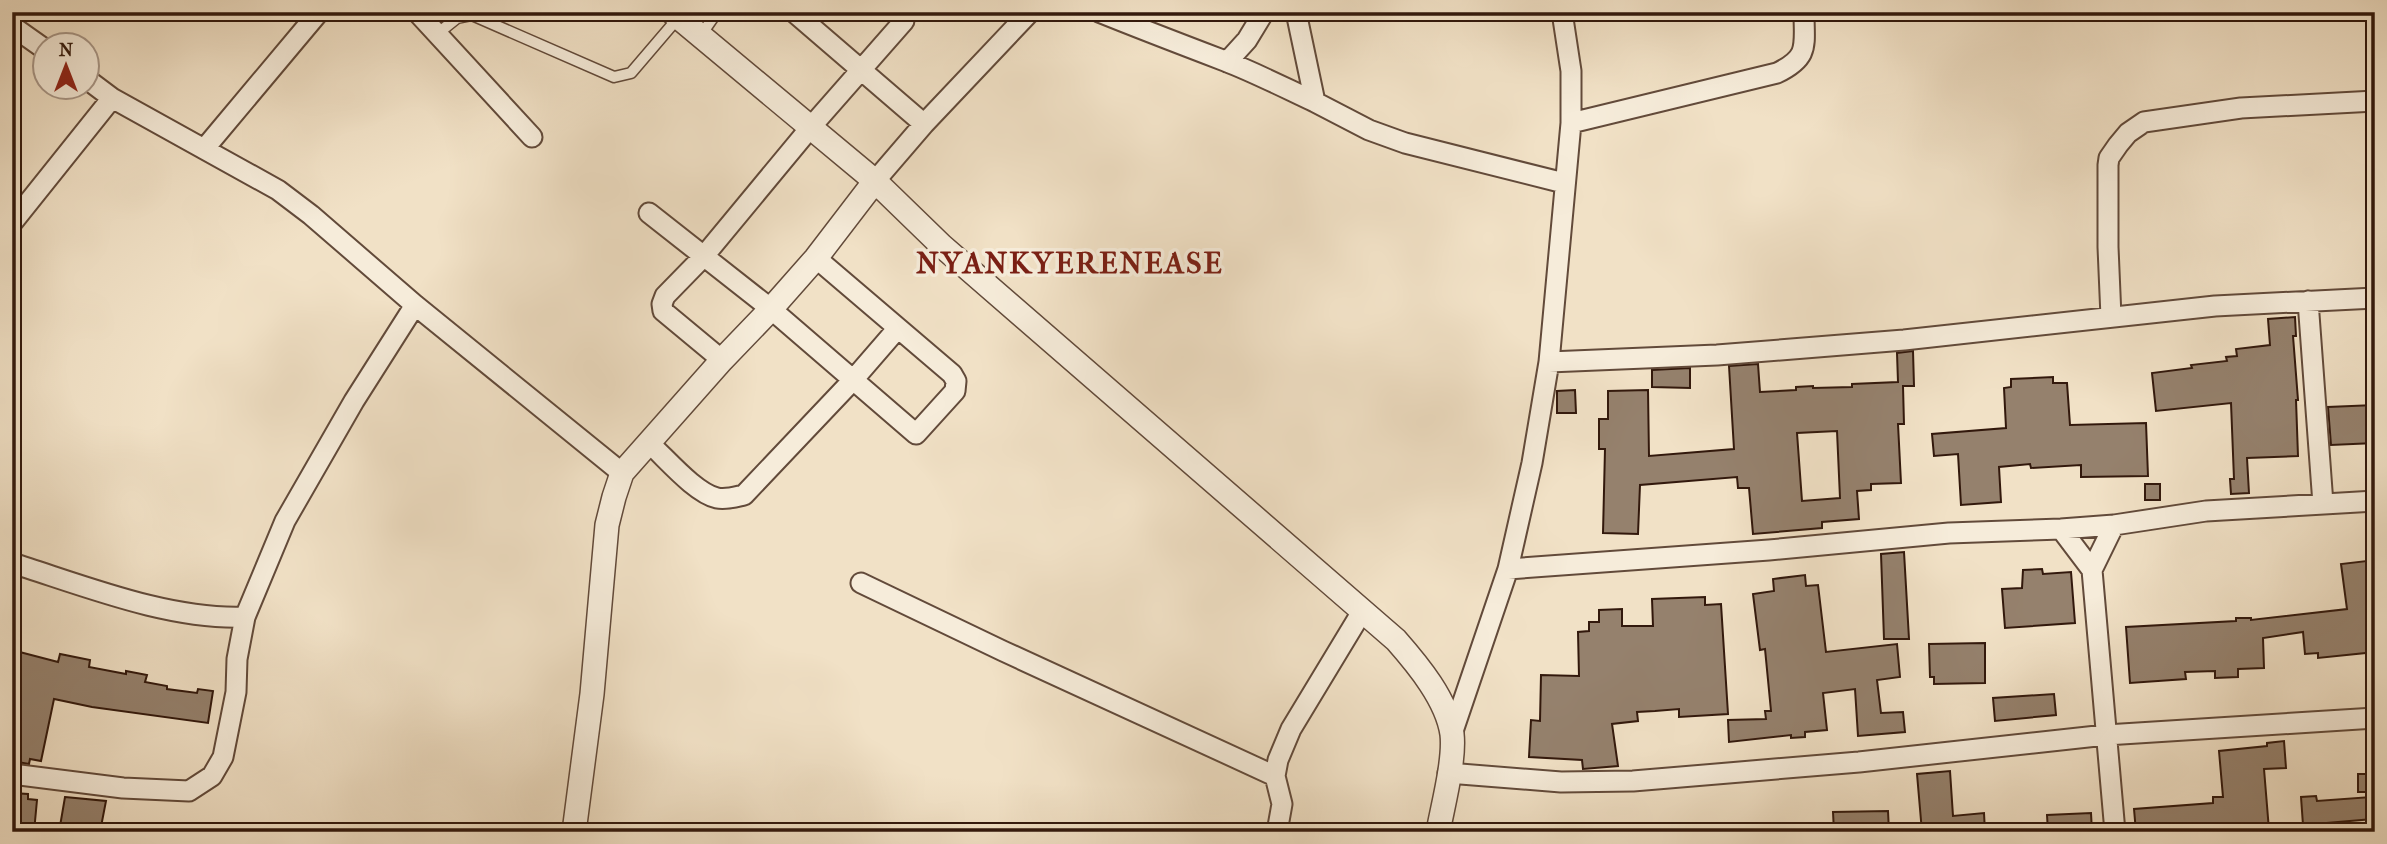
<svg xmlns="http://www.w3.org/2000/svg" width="2387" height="844" font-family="'IM FELL French Canon',serif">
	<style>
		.building { fill: #95816d; stroke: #32180c; stroke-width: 2; fill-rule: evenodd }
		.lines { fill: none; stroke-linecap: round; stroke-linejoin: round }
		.service-casing { stroke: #624a3a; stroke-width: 13 }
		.minor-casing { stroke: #624a3a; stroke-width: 23 }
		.tertiary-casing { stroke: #624a3a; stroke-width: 26 }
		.service { stroke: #f6ecda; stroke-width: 10 }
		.minor { stroke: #f6ecda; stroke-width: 19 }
		.tertiary { stroke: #f6ecda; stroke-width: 23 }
		.labels { text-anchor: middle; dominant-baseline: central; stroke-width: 7; stroke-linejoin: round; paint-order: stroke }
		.district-label { font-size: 30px; font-weight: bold; letter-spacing: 2px; fill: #7a1f14; stroke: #f6ecda }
	</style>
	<rect width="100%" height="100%" fill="#f1e1c6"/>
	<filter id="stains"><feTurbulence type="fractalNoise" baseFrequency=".00286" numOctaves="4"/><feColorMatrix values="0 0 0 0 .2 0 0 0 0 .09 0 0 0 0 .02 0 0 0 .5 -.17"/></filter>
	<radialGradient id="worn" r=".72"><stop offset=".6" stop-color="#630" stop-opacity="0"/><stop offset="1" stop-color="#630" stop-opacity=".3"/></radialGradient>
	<path class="building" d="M 2295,317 L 2296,336 L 2293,336 L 2298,400 L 2296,400 L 2298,456 L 2247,458 L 2249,493 L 2231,494 L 2230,479 L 2234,479 L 2231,403 L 2156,411 L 2152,373 L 2192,368 L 2191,365 L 2227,361 L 2226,357 L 2237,356 L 2236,349 L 2270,345 L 2268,319 Z
		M 1913,351 L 1914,386 L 1903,386 L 1904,424 L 1898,424 L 1901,483 L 1871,484 L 1871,490 L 1857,491 L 1859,519 L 1822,522 L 1822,528 L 1753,534 L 1749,488 L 1738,488 L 1737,477 L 1640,485 L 1638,534 L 1603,533 L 1605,449 L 1599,449 L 1599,419 L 1608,419 L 1608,391 L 1648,390 L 1649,456 L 1734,449 L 1729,366 L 1758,364 L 1760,392 L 1796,390 L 1796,387 L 1813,386 L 1813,388 L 1852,387 L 1852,384 L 1898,382 L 1897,353 ZM 1837,431 L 1840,498 L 1802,501 L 1797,433 Z
		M 1690,368 L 1690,388 L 1652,387 L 1652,370 Z
		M 2053,377 L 2053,383 L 2067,383 L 2070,425 L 2146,423 L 2148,476 L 2081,477 L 2081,465 L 2031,468 L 2030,464 L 1999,467 L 2001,502 L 1961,505 L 1958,454 L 1934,456 L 1932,434 L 2006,428 L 2004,388 L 2011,387 L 2011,379 Z
		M 1575,390 L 1576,413 L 1557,413 L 1557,391 Z
		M 2375,405 L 2375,443 L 2331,445 L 2328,407 Z
		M 2145,484 L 2160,484 L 2160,500 L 2145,500 Z
		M 1904,552 L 1909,639 L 1884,639 L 1881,554 Z
		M 2375,560 L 2375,652 L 2318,658 L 2318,653 L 2305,654 L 2303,632 L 2263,638 L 2264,668 L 2238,669 L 2238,677 L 2215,678 L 2215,671 L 2185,672 L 2186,679 L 2130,683 L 2126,627 L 2236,621 L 2236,618 L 2251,618 L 2251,620 L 2347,609 L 2341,564 Z
		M 2042,569 L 2043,574 L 2071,572 L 2075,623 L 2005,628 L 2002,589 L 2022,588 L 2023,570 Z
		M 1805,575 L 1806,586 L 1818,585 L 1826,652 L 1897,644 L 1900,677 L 1877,680 L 1881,713 L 1903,712 L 1905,732 L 1858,736 L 1855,689 L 1823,693 L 1827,730 L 1805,732 L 1805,737 L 1791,738 L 1791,735 L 1729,742 L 1728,720 L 1766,719 L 1765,711 L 1771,711 L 1765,649 L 1760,650 L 1753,594 L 1774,591 L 1773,579 Z
		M 1705,597 L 1705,605 L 1721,604 L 1728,714 L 1679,717 L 1679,709 L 1655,711 L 1637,712 L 1638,721 L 1612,724 L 1618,766 L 1583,769 L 1582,760 L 1529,757 L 1531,720 L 1540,721 L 1541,675 L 1579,676 L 1578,632 L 1589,631 L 1589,622 L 1599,622 L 1599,610 L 1622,609 L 1622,626 L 1653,626 L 1652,599 Z
		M 1985,643 L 1985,683 L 1934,684 L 1934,677 L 1930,677 L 1929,644 Z
		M 12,650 L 58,662 L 60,654 L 90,660 L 89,667 L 126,674 L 126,671 L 147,675 L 145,682 L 167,686 L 167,689 L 197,693 L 198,689 L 213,691 L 208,723 L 92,707 L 54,699 L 41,761 L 30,759 L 29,764 L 12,761 Z
		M 2054,694 L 2056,715 L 1995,721 L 1993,698 Z
		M 2284,741 L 2286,768 L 2264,769 L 2269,830 L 2136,832 L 2134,809 L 2213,803 L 2213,797 L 2223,797 L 2219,751 L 2267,746 L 2267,743 Z
		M 1950,771 L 1953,816 L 1984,813 L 1985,832 L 1922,832 L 1917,774 Z
		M 2358,774 L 2374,774 L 2374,792 L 2358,792 Z
		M 12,793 L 28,794 L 28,799 L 37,800 L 34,832 L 12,830 Z
		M 2316,796 L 2317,801 L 2371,797 L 2373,819 L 2303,825 L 2301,797 Z
		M 65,797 L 106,801 L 100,832 L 59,832 Z
		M 1888,811 L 1889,832 L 1834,832 L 1833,812 Z
		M 2091,813 L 2092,832 L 2048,832 L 2047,815 Z"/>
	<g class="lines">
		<g class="service-casing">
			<path id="service" d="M 437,34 L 457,18 L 472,15 L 614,77 L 631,73 L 678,18
				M 701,35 L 717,12"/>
		</g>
		<g class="minor-casing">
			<path id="minor" d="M 417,12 L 532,137
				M 1099,12 C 1141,29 1183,45 1225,61 C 1256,73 1285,88 1315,102
				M 1296,12 L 1315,102 L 1369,130 L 1405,143 L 1564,183
				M 795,13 L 924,124
				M 12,26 L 46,50
				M 1227,62 L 1247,40 L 1264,12
				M 88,80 L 112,98 L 278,190 L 311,215 L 415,305 L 622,473
				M 1571,123 L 1777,73 C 1810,57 1804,46 1804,12
				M 205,148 L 319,12
				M 875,181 L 924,124 L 1030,12
				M 649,213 L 771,309 L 916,434 L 955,391 L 956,381 L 952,374 L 816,258
				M 12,223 L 112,98
				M 2308,301 L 2323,504
				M 2111,317 L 2108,247 L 2108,165 L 2109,158 L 2118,145 L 2128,133 L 2144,122 L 2241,108 L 2375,101
				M 722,360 L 663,311 L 662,304 L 665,296 L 704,256 L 810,128 L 904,21
				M 1549,362 L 1717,355 L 1904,340 L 2215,306 L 2375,298
				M 649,443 C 666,458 695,493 717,498 C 726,500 735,497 744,495 L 853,380 L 898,328
				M 2114,525 L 2092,570 L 2115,832
				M 2061,529 L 2092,570
				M 12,563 C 85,586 169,620 245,617 L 285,521 L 354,401 L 415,305
				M 1508,569 L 1769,550 L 1949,533 L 2061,529 L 2114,525 L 2206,511 L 2375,501
				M 861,583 L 1003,651 L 1275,776
				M 1452,734 L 1508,569 L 1532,463 L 1549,362 L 1571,123 L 1571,71 L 1562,12
				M 1448,773 L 1561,782 L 1633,781 L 1859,762 L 2106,735 L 2375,718
				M 12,774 L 123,788 L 189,791 L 212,776 L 223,757 L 236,692 L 237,659 L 245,617
				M 1277,832 L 1282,804 L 1275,776 L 1278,760 L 1291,729 L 1363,610"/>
		</g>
		<g class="tertiary-casing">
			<path id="tertiary" d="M 672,12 L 875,181 L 942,246 L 1396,640 C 1418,665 1447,700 1452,734 C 1455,760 1443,805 1438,832
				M 574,832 L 592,694 L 607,525 L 614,497 L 622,473 L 722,360 L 771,309 L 816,258 L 875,181"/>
		</g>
		<use href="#service" class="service"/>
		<use href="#minor" class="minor"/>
		<use href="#tertiary" class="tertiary"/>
	</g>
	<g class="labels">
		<g class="district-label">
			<text x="1070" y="263">NYANKYERENEASE</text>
		</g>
	</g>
	<rect width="2387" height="844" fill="none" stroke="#f1e1c6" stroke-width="42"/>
	<rect x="14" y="14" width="2359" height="816" fill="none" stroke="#32180c" stroke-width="3.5"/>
	<rect x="21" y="21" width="2345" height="802" fill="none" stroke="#32180c" stroke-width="2"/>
	<g transform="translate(66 66)"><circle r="33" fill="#f6ecda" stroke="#a89788" stroke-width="2"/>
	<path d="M0-5L12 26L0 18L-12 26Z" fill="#8f2418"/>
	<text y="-10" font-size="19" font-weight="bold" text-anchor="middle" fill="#32180c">N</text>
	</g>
	<rect width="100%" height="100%" filter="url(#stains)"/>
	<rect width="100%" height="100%" fill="url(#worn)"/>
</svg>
